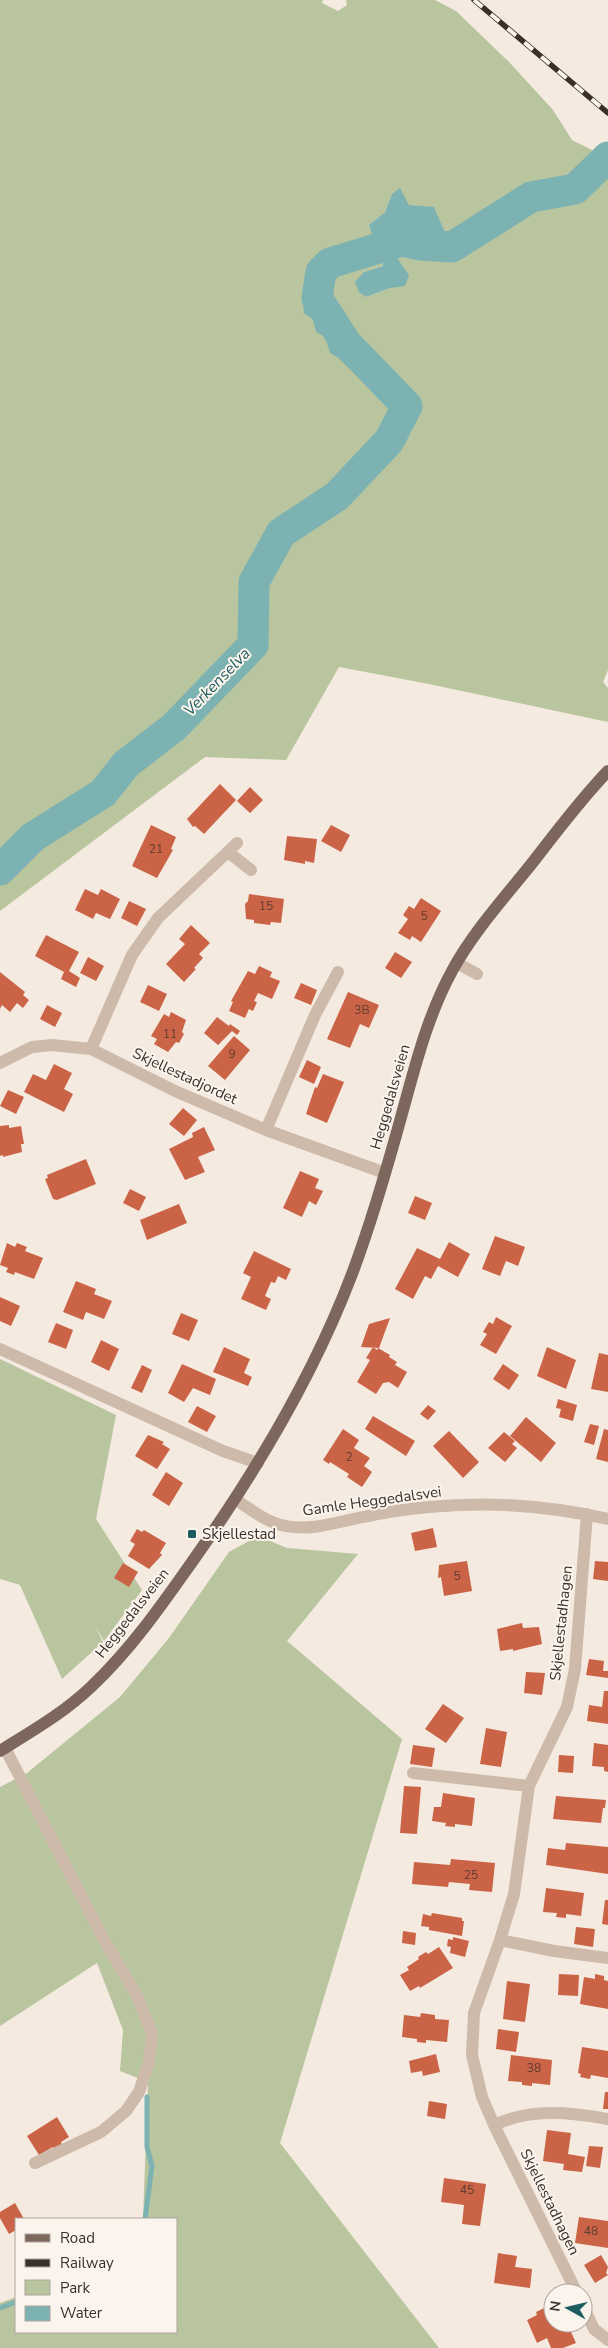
<svg xmlns="http://www.w3.org/2000/svg" width="608" height="2348" font-family="'Nunito Sans',sans-serif">
	<style>
		.green { fill: #b8c59e; fill-rule: evenodd }
		.water { fill: #7db2b3 }
		.lines { fill: none; stroke-linecap: round; stroke-linejoin: round }
		.stream { stroke: #7db2b3; stroke-width: 5 }
		.river { stroke: #7db2b3; stroke-width: 31 }
		.building { fill: #cb6447 }
		.minor { stroke: #cdbaaa; stroke-width: 12 }
		.major { stroke: #7d665b; stroke-width: 12 }
		.rail-casing { stroke: #3b2f2a; stroke-width: 5.5 }
		.rail { stroke: #fbf4ed; stroke-width: 4; stroke-dasharray: 11; stroke-linecap: butt }
		.poi-dot { fill: #1d5c5f; stroke: #fbf4ed; stroke-width: 2 }
		.labels { text-anchor: middle; dominant-baseline: central; stroke-width: 4; stroke-linejoin: round; paint-order: stroke }
		.number-label { font-size: 12px; fill: #5f3c31 }
		.street-label { font-size: 15px; fill: #3b2f2a; stroke: #fbf4ed }
		.poi-label { font-size: 15px; fill: #3b2f2a; stroke: #fbf4ed; text-anchor: start }
		.water-label { font-size: 16px; font-style: italic; fill: #1d5c5f; stroke: #fbf4ed }
	</style>
	<rect width="100%" height="100%" fill="#f4eae0"/>
	<path class="green" d="M 0,0 L 323,0 L 322,3 L 338,11 L 347,5 L 346,0 L 435,0 L 456,11 L 510,63 L 553,110 L 572,140 L 608,158 L 608,670 L 603,682 L 608,688 L 608,722 L 429,684 L 339,667 L 286,760 L 205,757 L 0,911 ZM 392,194 L 409,205 L 434,208 L 455,255 L 447,263 L 432,252 L 403,252 L 397,258 L 390,288 L 366,297 L 364,272 L 383,266 L 382,259 L 357,261 L 358,249 L 373,238 L 369,225 L 385,212 Z
		M 0,1359 L 116,1415 L 96,1519 L 142,1590 L 104,1641 L 95,1626 L 103,1642 L 62,1679 L 20,1585 L 0,1579 Z
		M 258,1536 L 287,1548 L 358,1554 L 287,1641 L 402,1739 L 280,2143 L 439,2348 L 0,2348 L 0,2303 L 16,2297 L 16,2332 L 176,2332 L 176,2219 L 143,2219 L 148,2082 L 120,2071 L 123,2030 L 97,1963 L 0,2026 L 0,1787 L 27,1773 L 120,1697 L 169,1638 L 229,1552 Z"/>
	<path class="water" d="M 400,188 L 409,205 L 434,207 L 455,255 L 447,263 L 432,252 L 403,252 L 397,258 L 409,275 L 405,286 L 390,288 L 366,297 L 359,292 L 355,282 L 364,272 L 383,266 L 382,259 L 356,261 L 355,256 L 358,249 L 373,238 L 369,225 L 385,212 L 392,194 Z
		M 321,272 L 329,277 L 327,288 L 335,306 L 345,317 L 360,344 L 379,368 L 377,377 L 373,380 L 355,373 L 337,357 L 330,353 L 325,337 L 316,332 L 313,319 L 304,313 L 303,301 L 311,274 Z"/>
	<g class="lines">
		<path class="stream" d="M 145,2219 L 152,2166 L 147,2147 L 147,2097
			M 0,2308 L 16,2302"/>
		<path class="river" d="M 0,870 L 33,837 L 103,793 L 126,764 L 174,727 L 253,645 L 254,582 L 281,533 L 337,496 L 389,441 L 407,406 L 346,343 L 317,298 L 321,272 L 330,263 L 402,241 L 421,245 L 452,247 L 531,197 L 575,189 L 608,157"/>
	</g>
	<path class="building" d="M 220,784 L 236,800 L 204,834 L 195,826 L 193,827 L 187,819 Z
		M 250,787 L 263,800 L 250,813 L 237,801 Z
		M 151,825 L 176,837 L 171,849 L 173,850 L 157,878 L 132,866 Z
		M 331,825 L 350,835 L 341,852 L 321,841 Z
		M 287,836 L 317,839 L 314,863 L 305,861 L 305,864 L 284,860 Z
		M 85,889 L 98,895 L 101,889 L 120,899 L 110,919 L 96,913 L 93,919 L 75,910 Z
		M 249,894 L 284,899 L 281,923 L 271,922 L 270,925 L 254,923 L 254,920 L 246,919 L 245,904 L 248,901 Z
		M 421,898 L 441,911 L 421,942 L 412,936 L 410,940 L 398,933 L 408,919 L 403,915 L 409,906 L 414,909 Z
		M 129,901 L 146,909 L 137,926 L 121,918 Z
		M 191,925 L 210,943 L 199,954 L 203,958 L 194,968 L 196,969 L 184,982 L 166,964 L 185,944 L 179,939 Z
		M 46,935 L 79,952 L 69,971 L 80,978 L 76,987 L 61,979 L 64,972 L 35,956 Z
		M 395,952 L 412,962 L 401,978 L 385,968 Z
		M 88,957 L 104,966 L 96,981 L 80,973 Z
		M 259,966 L 272,972 L 270,977 L 280,981 L 272,999 L 258,993 L 254,1001 L 257,1002 L 253,1011 L 249,1009 L 245,1018 L 229,1011 L 233,1002 L 231,1001 L 248,971 L 255,974 Z
		M 0,972 L 25,992 L 23,995 L 29,1000 L 23,1008 L 17,1003 L 10,1012 L 2,1005 L 0,1009 Z
		M 301,983 L 317,990 L 311,1005 L 294,998 Z
		M 148,985 L 167,994 L 159,1011 L 140,1002 Z
		M 348,992 L 379,1005 L 369,1028 L 360,1024 L 350,1048 L 327,1039 Z
		M 47,1005 L 62,1013 L 55,1027 L 40,1019 Z
		M 171,1012 L 186,1020 L 182,1032 L 184,1034 L 179,1043 L 176,1042 L 168,1052 L 154,1044 L 157,1039 L 151,1036 L 164,1014 L 169,1017 Z
		M 217,1017 L 229,1026 L 230,1024 L 240,1031 L 237,1035 L 232,1031 L 218,1045 L 204,1033 Z
		M 234,1036 L 250,1050 L 225,1080 L 208,1066 Z
		M 307,1060 L 321,1067 L 314,1084 L 299,1077 Z
		M 54,1064 L 72,1073 L 64,1089 L 73,1094 L 64,1112 L 24,1092 L 33,1074 L 46,1080 Z
		M 323,1074 L 344,1082 L 327,1123 L 306,1114 L 315,1087 L 317,1088 Z
		M 8,1090 L 24,1097 L 16,1114 L 0,1106 Z
		M 183,1108 L 197,1120 L 184,1136 L 169,1124 Z
		M 9,1125 L 9,1128 L 21,1126 L 24,1144 L 21,1144 L 22,1152 L 3,1157 L 3,1155 L 0,1156 L 0,1126 Z
		M 204,1127 L 215,1150 L 198,1157 L 205,1172 L 185,1180 L 169,1149 L 193,1137 L 192,1133 Z
		M 86,1159 L 96,1184 L 57,1200 L 53,1199 L 45,1179 L 48,1178 L 47,1175 Z
		M 300,1171 L 319,1179 L 315,1188 L 323,1191 L 316,1205 L 309,1201 L 302,1217 L 283,1208 Z
		M 130,1189 L 146,1197 L 139,1211 L 123,1203 Z
		M 415,1196 L 432,1203 L 425,1220 L 408,1213 Z
		M 179,1204 L 187,1223 L 147,1240 L 140,1220 Z
		M 495,1236 L 525,1247 L 518,1266 L 506,1261 L 500,1276 L 482,1269 Z
		M 449,1242 L 470,1254 L 458,1277 L 438,1266 L 431,1279 L 425,1276 L 413,1299 L 395,1289 L 417,1248 L 440,1259 Z
		M 7,1243 L 15,1247 L 17,1243 L 27,1247 L 25,1251 L 43,1258 L 34,1279 L 15,1272 L 14,1275 L 6,1272 L 8,1268 L 0,1265 Z
		M 254,1251 L 291,1269 L 286,1280 L 278,1276 L 275,1283 L 271,1282 L 265,1296 L 271,1299 L 266,1310 L 241,1299 L 251,1277 L 243,1273 Z
		M 76,1281 L 96,1289 L 94,1294 L 112,1301 L 104,1319 L 86,1312 L 83,1320 L 63,1312 Z
		M 0,1297 L 20,1306 L 11,1326 L 0,1321 Z
		M 181,1313 L 198,1320 L 189,1341 L 172,1334 Z
		M 496,1317 L 512,1326 L 496,1354 L 480,1345 L 487,1334 L 483,1332 L 489,1322 L 493,1324 Z
		M 390,1318 L 379,1348 L 361,1347 L 369,1324 Z
		M 56,1323 L 73,1330 L 66,1349 L 48,1342 Z
		M 101,1340 L 119,1349 L 109,1371 L 91,1362 Z
		M 224,1347 L 250,1359 L 244,1373 L 252,1377 L 248,1386 L 213,1372 Z
		M 373,1347 L 377,1350 L 378,1348 L 390,1355 L 389,1357 L 397,1362 L 395,1365 L 407,1372 L 398,1388 L 389,1382 L 383,1383 L 376,1394 L 357,1382 L 370,1360 L 366,1358 Z
		M 547,1347 L 576,1360 L 566,1389 L 537,1376 Z
		M 599,1353 L 608,1355 L 608,1392 L 591,1389 Z
		M 182,1364 L 216,1379 L 210,1395 L 193,1388 L 184,1402 L 168,1393 Z
		M 503,1364 L 519,1375 L 509,1390 L 493,1379 Z
		M 142,1365 L 152,1370 L 142,1393 L 131,1388 Z
		M 558,1399 L 577,1405 L 573,1421 L 559,1417 L 561,1409 L 556,1408 Z
		M 428,1405 L 436,1411 L 428,1420 L 420,1414 Z
		M 197,1406 L 216,1416 L 207,1432 L 188,1422 Z
		M 373,1416 L 415,1441 L 406,1456 L 365,1429 Z
		M 526,1417 L 556,1443 L 541,1462 L 510,1436 Z
		M 590,1424 L 599,1426 L 594,1445 L 584,1442 Z
		M 343,1429 L 359,1440 L 354,1448 L 370,1458 L 364,1466 L 372,1472 L 362,1487 L 347,1477 L 349,1474 L 330,1462 L 329,1464 L 323,1460 Z
		M 604,1429 L 608,1430 L 608,1462 L 596,1459 Z
		M 449,1431 L 479,1462 L 463,1478 L 433,1446 Z
		M 504,1432 L 515,1441 L 512,1444 L 517,1448 L 505,1462 L 488,1448 Z
		M 148,1435 L 164,1442 L 162,1444 L 170,1449 L 157,1469 L 135,1456 Z
		M 166,1472 L 183,1483 L 169,1506 L 152,1495 Z
		M 433,1528 L 437,1547 L 415,1551 L 411,1533 Z
		M 137,1529 L 142,1532 L 144,1530 L 166,1543 L 160,1553 L 162,1555 L 149,1569 L 128,1556 L 135,1544 L 130,1541 Z
		M 467,1561 L 472,1591 L 444,1596 L 441,1577 L 438,1578 L 439,1565 Z
		M 595,1561 L 608,1562 L 608,1581 L 593,1579 Z
		M 123,1563 L 138,1572 L 129,1587 L 114,1578 Z
		M 522,1623 L 523,1628 L 539,1627 L 542,1644 L 513,1651 L 513,1649 L 500,1651 L 497,1629 Z
		M 589,1659 L 604,1661 L 603,1671 L 608,1671 L 608,1678 L 586,1675 Z
		M 526,1672 L 545,1673 L 542,1695 L 524,1693 Z
		M 604,1691 L 608,1691 L 608,1724 L 587,1721 L 589,1705 L 602,1707 Z
		M 443,1704 L 464,1718 L 446,1743 L 425,1729 Z
		M 486,1728 L 507,1732 L 501,1767 L 480,1764 Z
		M 594,1743 L 608,1745 L 608,1772 L 604,1771 L 604,1767 L 592,1766 Z
		M 413,1745 L 435,1748 L 432,1767 L 410,1764 Z
		M 559,1755 L 574,1756 L 573,1773 L 558,1772 Z
		M 404,1786 L 421,1787 L 417,1834 L 400,1833 Z
		M 443,1793 L 475,1798 L 472,1826 L 455,1824 L 455,1827 L 445,1826 L 446,1823 L 432,1821 L 434,1807 L 441,1807 Z
		M 556,1796 L 606,1800 L 605,1808 L 603,1808 L 601,1823 L 553,1819 Z
		M 566,1843 L 608,1847 L 608,1874 L 546,1865 L 548,1848 L 565,1850 Z
		M 451,1859 L 495,1863 L 492,1892 L 469,1890 L 470,1884 L 449,1882 L 448,1887 L 412,1884 L 414,1862 L 450,1865 Z
		M 546,1888 L 584,1893 L 581,1916 L 566,1914 L 566,1918 L 556,1917 L 557,1913 L 543,1912 Z
		M 605,1900 L 608,1900 L 608,1925 L 602,1924 Z
		M 432,1913 L 462,1918 L 462,1921 L 464,1921 L 462,1936 L 429,1930 L 429,1927 L 421,1926 L 423,1914 L 431,1916 Z
		M 576,1927 L 595,1929 L 593,1947 L 574,1944 Z
		M 403,1931 L 416,1933 L 415,1945 L 402,1943 Z
		M 453,1937 L 469,1941 L 465,1957 L 450,1953 L 451,1947 L 447,1946 L 448,1939 L 453,1940 Z
		M 439,1947 L 453,1968 L 420,1988 L 419,1986 L 410,1991 L 400,1975 L 409,1970 L 407,1967 L 419,1959 L 418,1957 L 426,1952 L 428,1954 Z
		M 559,1974 L 579,1975 L 578,1996 L 558,1995 Z
		M 595,1974 L 604,1976 L 604,1980 L 608,1981 L 608,2009 L 580,2004 L 584,1977 L 595,1979 Z
		M 507,1981 L 530,1984 L 525,2022 L 503,2019 Z
		M 421,2013 L 435,2015 L 435,2019 L 449,2020 L 447,2042 L 426,2040 L 426,2043 L 417,2042 L 417,2039 L 402,2037 L 404,2015 L 420,2017 Z
		M 498,2029 L 519,2032 L 516,2052 L 496,2049 Z
		M 582,2047 L 608,2051 L 608,2078 L 591,2075 L 590,2079 L 580,2077 L 581,2074 L 578,2073 Z
		M 436,2054 L 440,2072 L 423,2076 L 422,2071 L 411,2073 L 409,2061 Z
		M 511,2055 L 552,2060 L 550,2085 L 532,2083 L 532,2086 L 522,2085 L 522,2082 L 508,2081 Z
		M 605,2092 L 608,2092 L 608,2109 L 603,2109 Z
		M 429,2101 L 447,2104 L 445,2119 L 427,2116 Z
		M 57,2117 L 69,2137 L 61,2142 L 62,2145 L 54,2150 L 53,2147 L 39,2155 L 27,2136 Z
		M 547,2130 L 571,2133 L 568,2154 L 585,2157 L 582,2172 L 563,2170 L 564,2164 L 543,2161 Z
		M 589,2146 L 603,2147 L 600,2168 L 586,2166 Z
		M 444,2178 L 486,2184 L 480,2226 L 462,2224 L 464,2205 L 441,2202 Z
		M 15,2203 L 24,2219 L 16,2219 L 16,2230 L 9,2234 L 0,2218 L 0,2212 Z
		M 579,2217 L 608,2221 L 608,2248 L 575,2243 Z
		M 498,2253 L 517,2256 L 515,2267 L 532,2269 L 530,2288 L 494,2283 Z
		M 601,2255 L 608,2267 L 606,2273 L 608,2275 L 595,2283 L 584,2265 Z
		M 553,2304 L 553,2323 L 567,2323 L 576,2343 L 563,2348 L 551,2348 L 547,2338 L 537,2343 L 527,2320 L 537,2315 L 536,2312 Z"/>
	<g class="lines">
		<path class="minor" d="M 228,852 L 251,870
			M 457,963 L 477,974
			M 91,1049 L 132,955 L 158,918 L 237,843
			M 0,1063 L 32,1047 L 52,1045 L 91,1049 L 175,1091 L 266,1130 L 385,1173
			M 266,1130 L 315,1015 L 338,972
			M 0,1349 L 223,1451 L 258,1463
			M 236,1500 C 252,1510 267,1523 286,1526 C 310,1531 334,1523 358,1518 C 381,1513 405,1509 429,1507 C 489,1501 550,1506 608,1519
			M 5,1748 L 104,1940 L 137,1996 L 152,2033 L 149,2062 L 139,2092 L 126,2111 L 101,2132 L 35,2163
			M 413,1773 L 529,1786
			M 500,1940 L 554,1951 L 608,1958
			M 494,2125 C 531,2108 569,2112 608,2119
			M 577,2293 L 494,2125 L 482,2097 L 472,2055 L 474,2013 L 500,1940 L 514,1894 L 529,1786 L 567,1707 L 575,1669 L 587,1514
			M 583,2306 L 594,2329 L 608,2340"/>
		<path class="major" d="M 0,1751 C 32,1731 64,1713 92,1686 C 131,1649 161,1606 192,1562 C 255,1473 313,1377 352,1274 C 372,1221 388,1165 403,1110 C 416,1063 428,1015 452,971 C 473,932 505,897 533,862 C 557,831 581,799 608,771"/>
		<g class="rail-casing">
			<path id="rail" d="M 474,0 L 608,113"/>
		</g>
		<use href="#rail" class="rail"/>
	</g>
	<rect class="poi-dot" x="187" y="1529" width="10" height="10" rx="2.5"/>
	<g class="labels">
		<g class="number-label">
			<text x="156" y="849">21</text>
			<text x="266" y="906">15</text>
			<text x="424" y="916">5</text>
			<text x="362" y="1010">3B</text>
			<text x="170" y="1034">11</text>
			<text x="232" y="1054">9</text>
			<text x="349" y="1457">2</text>
			<text x="457" y="1576">5</text>
			<text x="471" y="1875">25</text>
			<text x="534" y="2068">38</text>
			<text x="467" y="2190">45</text>
			<text x="591" y="2231">48</text>
		</g>
		<g class="street-label">
			<text transform="translate(185 1076) rotate(25)">Skjellestadjordet</text>
			<text transform="translate(390 1097) rotate(-74)">Heggedalsveien</text>
			<text transform="translate(372 1501) rotate(-8)">Gamle Heggedalsvei</text>
			<text transform="translate(132 1613) rotate(-52)">Heggedalsveien</text>
			<text transform="translate(561 1623) rotate(-84)">Skjellestadhagen</text>
			<text transform="translate(550 2202) rotate(64)">Skjellestadhagen</text>
		</g>
		<g class="poi-label">
			<text x="202" y="1534">Skjellestad</text>
		</g>
		<g class="water-label">
			<text transform="translate(217 682) rotate(-46)">Verkenselva</text>
		</g>
	</g>
	<rect x="15" y="2218" width="162" height="115" fill="#fbf4ed" stroke="#aea59f"/>
	<rect x="25" y="2234" width="25" height="8" fill="#7d665b" stroke="#aea59f"/>
	<text x="60" y="2243" font-size="15" fill="#3b2f2a">Road</text>
	<rect x="25" y="2259" width="25" height="8" fill="#3b2f2a" stroke="#aea59f"/>
	<text x="60" y="2268" font-size="15" fill="#3b2f2a">Railway</text>
	<rect x="25" y="2280" width="25" height="15" fill="#b8c59e" stroke="#aea59f"/>
	<text x="60" y="2293" font-size="15" fill="#3b2f2a">Park</text>
	<rect x="25" y="2306" width="25" height="15" fill="#7db2b3" stroke="#aea59f"/>
	<text x="60" y="2318" font-size="15" fill="#3b2f2a">Water</text>
	<g transform="translate(568 2308) rotate(278)"><circle r="24" fill="#fbf4ed" stroke="#aea59f"/>
	<path d="M0-4L9 19L0 12L-9 19Z" fill="#1d5c5f"/>
	<text y="-8" font-size="14" font-weight="bold" text-anchor="middle" fill="#3b2f2a">N</text>
	</g>
</svg>
